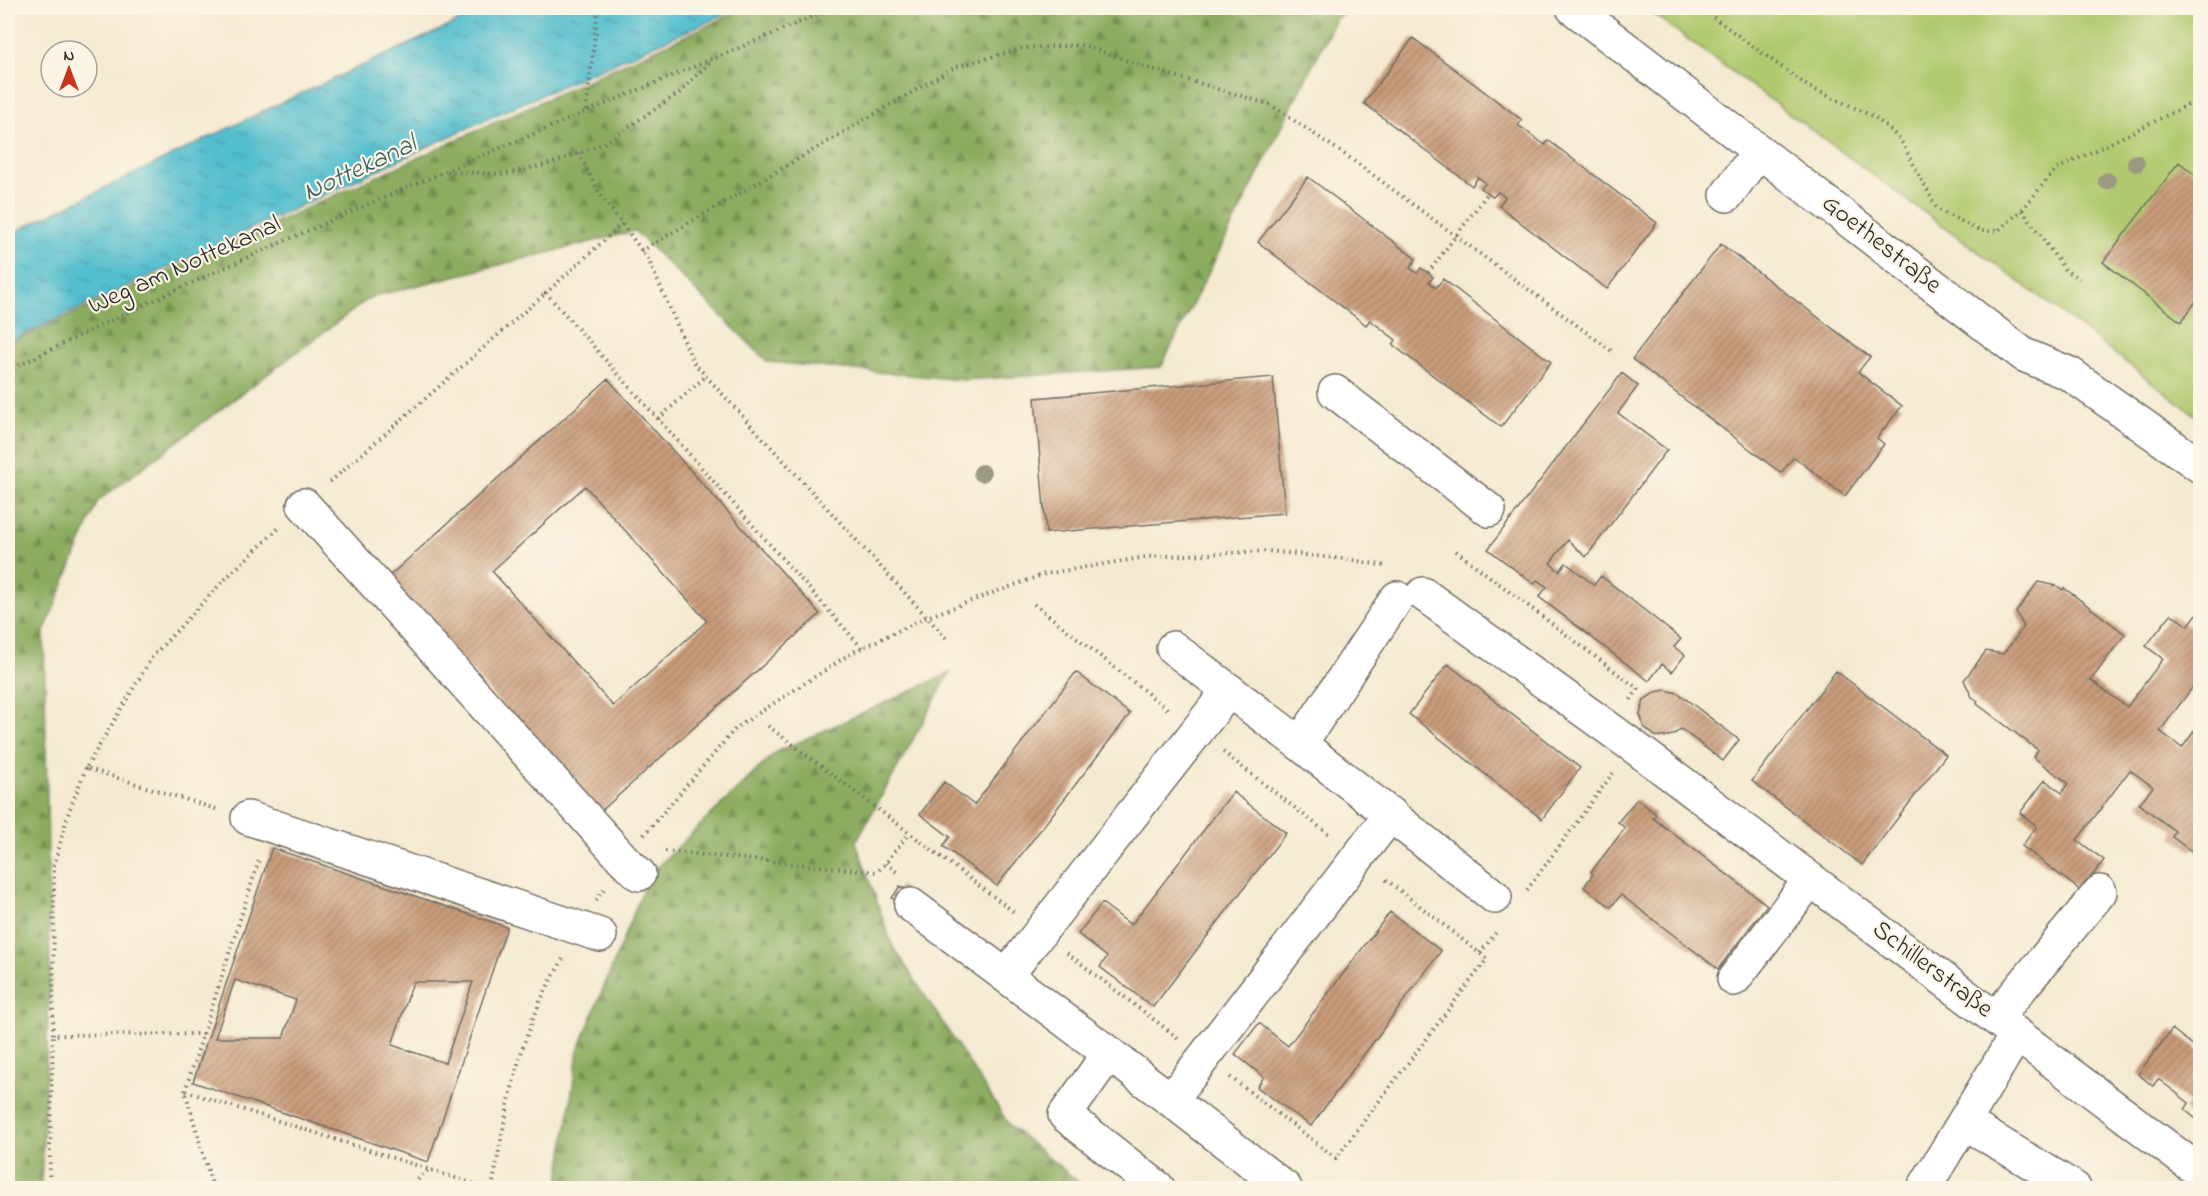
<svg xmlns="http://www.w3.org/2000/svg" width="2208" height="1196" font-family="'Indie Flower',sans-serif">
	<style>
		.forest { fill: url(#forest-firs); stroke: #5c6c46; stroke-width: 1.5 }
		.park { fill: #b0c96e; stroke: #6e7a4c; stroke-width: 1.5 }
		.water { fill: url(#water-ripples); stroke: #3f747c; stroke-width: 1.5 }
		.building { fill: url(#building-hatch); fill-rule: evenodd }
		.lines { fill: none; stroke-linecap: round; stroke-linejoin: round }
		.minor-casing { stroke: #726e65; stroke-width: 36 }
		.path { stroke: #726e65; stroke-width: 4; stroke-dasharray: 1.5 4.5; stroke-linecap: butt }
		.minor { stroke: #fff; stroke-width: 33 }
		.tree { fill: #9c9b81 }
		.labels { text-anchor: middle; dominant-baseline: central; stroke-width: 4.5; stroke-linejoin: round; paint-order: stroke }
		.street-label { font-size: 26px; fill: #2b2b2b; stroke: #fcf5e5 }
		.water-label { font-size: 27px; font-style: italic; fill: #395e64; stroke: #fcf5e5 }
	</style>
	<defs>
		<pattern id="forest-firs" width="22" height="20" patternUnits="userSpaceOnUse" patternTransform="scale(1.5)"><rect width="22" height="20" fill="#8cad61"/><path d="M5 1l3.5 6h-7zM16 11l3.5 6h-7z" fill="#738d50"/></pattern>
		<pattern id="water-ripples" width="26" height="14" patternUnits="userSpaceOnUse" patternTransform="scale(1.5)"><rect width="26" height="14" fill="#53bece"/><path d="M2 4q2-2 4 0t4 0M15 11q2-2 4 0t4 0" fill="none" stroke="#459ba7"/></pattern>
		<pattern id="building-hatch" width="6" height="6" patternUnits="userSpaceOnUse" patternTransform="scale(1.5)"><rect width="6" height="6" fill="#c99c7a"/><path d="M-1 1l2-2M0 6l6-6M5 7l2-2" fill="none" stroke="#a37f64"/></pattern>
	</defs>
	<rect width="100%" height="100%" fill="#fcf5e5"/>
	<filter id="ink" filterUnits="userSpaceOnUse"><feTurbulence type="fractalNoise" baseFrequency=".0167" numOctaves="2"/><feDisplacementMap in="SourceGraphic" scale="12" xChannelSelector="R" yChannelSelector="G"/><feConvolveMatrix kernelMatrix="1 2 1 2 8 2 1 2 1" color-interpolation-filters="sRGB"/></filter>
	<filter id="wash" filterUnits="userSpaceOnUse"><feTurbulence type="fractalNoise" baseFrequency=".008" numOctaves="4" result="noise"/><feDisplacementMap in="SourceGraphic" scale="24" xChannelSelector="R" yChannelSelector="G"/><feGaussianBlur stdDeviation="1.35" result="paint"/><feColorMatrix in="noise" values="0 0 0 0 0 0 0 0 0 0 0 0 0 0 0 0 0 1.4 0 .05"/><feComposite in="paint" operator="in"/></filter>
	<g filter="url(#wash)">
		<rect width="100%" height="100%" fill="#f5ead1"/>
		<path class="forest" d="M 746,8 L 1358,8 L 1337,17 L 1161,367 L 964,380 L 768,362 L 635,231 L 371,297 L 98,501 L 44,632 L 50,972 L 41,1188 L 8,1188 L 8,344 Z
			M 950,673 L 856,842 L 892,945 L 1010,1126 L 1086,1188 L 558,1188 L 578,1051 L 649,875 L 775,753 Z"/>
		<path class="park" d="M 1645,8 L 2200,8 L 2200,419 L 2058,310 Z"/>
		<path class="water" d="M 488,8 L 739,8 L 502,112 L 8,342 L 8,235 L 274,106 Z"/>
		<g id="blocks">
			<path class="building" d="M 1413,38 L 1522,120 L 1518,125 L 1545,145 L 1548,140 L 1657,223 L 1607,289 L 1499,206 L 1505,197 L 1498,192 L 1493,197 L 1488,193 L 1481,188 L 1486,183 L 1478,177 L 1472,186 L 1364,103 Z
				M 2179,162 L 2200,179 L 2200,296 L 2181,322 L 2103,262 Z
				M 1308,177 L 1416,259 L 1410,268 L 1417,273 L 1421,268 L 1428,273 L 1433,277 L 1429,282 L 1436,288 L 1443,279 L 1551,362 L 1501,427 L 1393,345 L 1396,340 L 1370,320 L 1366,325 L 1258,242 Z
				M 1721,244 L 1870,357 L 1858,372 L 1902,406 L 1877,438 L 1884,444 L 1845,496 L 1794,457 L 1781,473 L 1632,359 Z
				M 1622,373 L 1638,386 L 1618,413 L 1667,450 L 1586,557 L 1568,540 L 1550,563 L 1559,571 L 1566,563 L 1594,585 L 1601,576 L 1681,639 L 1674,647 L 1685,655 L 1672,672 L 1662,664 L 1649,681 L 1539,597 L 1547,587 L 1537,580 L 1534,584 L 1488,549 Z
				M 1273,377 L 1285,513 L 1046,533 L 1035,398 Z
				M 608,379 L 820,614 L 599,813 L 387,578 ZM 585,486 L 707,621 L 613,706 L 492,571 Z
				M 2038,582 L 2057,586 L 2063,590 L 2064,588 L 2125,634 L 2091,680 L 2127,707 L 2163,659 L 2146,646 L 2171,614 L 2188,626 L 2200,610 L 2200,677 L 2160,731 L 2182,748 L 2195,730 L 2200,734 L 2200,850 L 2195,846 L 2191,851 L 2172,837 L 2175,831 L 2139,804 L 2153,787 L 2130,770 L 2077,840 L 2104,860 L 2081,891 L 2022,846 L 2037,826 L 2020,813 L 2045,780 L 2062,793 L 2068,783 L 2033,757 L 2038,750 L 1977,704 L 1978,701 L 1972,697 L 1964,680 L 1986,651 L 2003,654 L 2024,627 L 2016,612 Z
				M 1448,664 L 1580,768 L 1542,819 L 1409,714 Z
				M 1836,671 L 1946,755 L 1862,865 L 1752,781 Z
				M 1076,672 L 1130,714 L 997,886 L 943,846 L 950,837 L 920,814 L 944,782 L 974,805 Z
				M 1665,690 L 1678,693 L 1739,740 L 1723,761 L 1681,729 L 1673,735 L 1664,737 L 1655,736 L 1644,727 L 1640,714 L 1644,700 L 1656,692 Z
				M 1233,792 L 1286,833 L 1153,1007 L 1100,967 L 1107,957 L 1078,934 L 1102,903 L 1131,925 Z
				M 1637,799 L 1656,814 L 1653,818 L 1767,905 L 1718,969 L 1621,895 L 1611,907 L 1584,887 L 1593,874 L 1591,872 L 1625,828 L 1618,822 Z
				M 272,848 L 507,927 L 428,1162 L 193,1082 ZM 235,980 L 296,1000 L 283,1038 L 215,1038 ZM 413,982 L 473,982 L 445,1063 L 392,1045 Z
				M 900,886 L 908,891 L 899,903 L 892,898 Z
				M 1390,912 L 1441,951 L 1311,1126 L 1257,1087 L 1264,1077 L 1235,1054 L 1259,1023 L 1288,1046 Z
				M 2172,1029 L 2200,1051 L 2200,1122 L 2185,1110 L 2189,1103 L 2174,1091 L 2158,1079 L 2153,1086 L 2138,1074 Z"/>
		</g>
	</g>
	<g filter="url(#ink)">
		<use href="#blocks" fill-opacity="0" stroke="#726e65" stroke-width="1.5"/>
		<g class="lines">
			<g class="minor-casing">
				<path id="minor" d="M 1573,8 L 2024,355 L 2070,374 L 2200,466
					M 1727,195 L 1759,151
					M 1335,392 L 1489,510
					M 304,505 L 624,860 L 639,874
					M 1423,594 L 1633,746 L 2200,1172
					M 1173,648 L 1300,744 L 1397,598
					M 1300,744 L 1495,897
					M 248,818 L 600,935
					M 911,905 L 1006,976 L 1229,690
					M 1006,976 L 1171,1100 L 1391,814
					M 1734,979 L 1810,880
					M 1996,1018 L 2100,892
					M 1109,1053 L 1065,1115 L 1158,1188
					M 1171,1100 L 1285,1188
					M 1964,1122 L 2074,1188
					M 1924,1188 L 2017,1034"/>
			</g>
			<path class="path" d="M 1706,8 L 1710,15 L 1809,87 L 1875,117 L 1900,139 L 1937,209 L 1980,231 L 1998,231 L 2022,210 L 2055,170 L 2200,99
				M 586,111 L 598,8
				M 579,153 L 599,193 L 648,259 L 694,363 L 947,639
				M 447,172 L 506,174 L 553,163 L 603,144 L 679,93 L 711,61
				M 2022,210 L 2065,270 L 2079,279
				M 622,224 L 546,293 L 862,648
				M 641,251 L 955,67 L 1024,48 L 1084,45 L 1142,66 L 1271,105 L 1350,158 L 1613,352
				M 1428,273 L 1488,193
				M 8,371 C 276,236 557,126 833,8
				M 658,419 L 706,376
				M 330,482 L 546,293
				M 1456,551 L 1638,689 L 1630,701
				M 1034,604 L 1170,711
				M 768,726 L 1014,912
				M 1223,752 L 1331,836
				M 86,768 L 69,811 L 54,866 L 53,1035 L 204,1034
				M 216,809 L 86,768 L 152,657 L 224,580 L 280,527
				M 644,835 L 736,728 L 853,652 L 927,617 L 1045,574 L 1146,557 L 1268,551 L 1352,560 L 1387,566
				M 665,851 L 877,872 L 886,863 L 909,833
				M 886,863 L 899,874
				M 1527,890 L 1613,773
				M 596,900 L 606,886
				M 1067,953 L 1178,1038
				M 1480,953 L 1498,930
				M 1230,1077 L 1336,1158 L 1487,959 L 1384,878
				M 185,1091 L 260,857
				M 49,1188 L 53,1035
				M 213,1188 L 185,1091 L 487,1188
				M 409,1188 L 428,1170
				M 492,1188 C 504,1125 514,1059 541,1000 C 547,986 556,972 563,959"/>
			<use href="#minor" class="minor"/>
		</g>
		<g class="tree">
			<circle cx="2136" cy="163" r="9"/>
			<circle cx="2107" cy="181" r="9"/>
			<circle cx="982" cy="473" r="9"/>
		</g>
	</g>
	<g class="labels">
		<g class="street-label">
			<text transform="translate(1881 245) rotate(38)">Goethestraße</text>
			<text transform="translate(185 266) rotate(-24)">Weg am Nottekanal</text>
			<text transform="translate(1932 970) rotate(37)">Schillerstraße</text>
		</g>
		<g class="water-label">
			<text transform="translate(360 169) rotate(-25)">Nottekanal</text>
		</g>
	</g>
	<rect width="2208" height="1196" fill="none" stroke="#fcf5e5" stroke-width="30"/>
	<g transform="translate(69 69)"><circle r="28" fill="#fcf5e5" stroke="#a8a49b" stroke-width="1.5"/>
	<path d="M0-4.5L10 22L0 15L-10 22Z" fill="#c8321e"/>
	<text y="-9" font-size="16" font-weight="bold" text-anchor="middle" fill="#2b2b2b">N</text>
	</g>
</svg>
